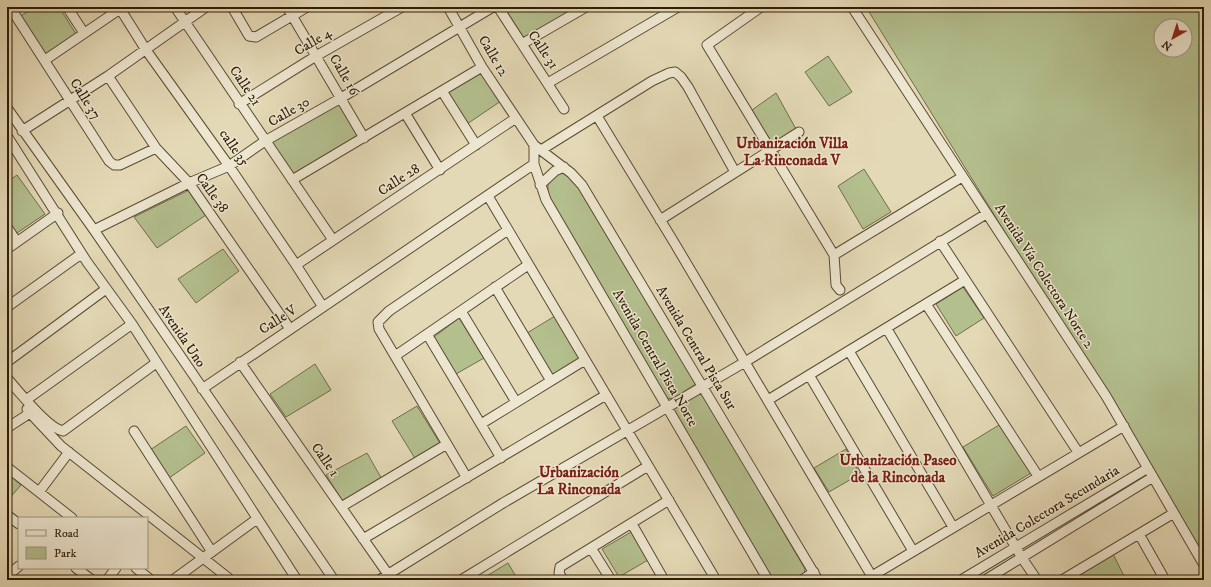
<svg xmlns="http://www.w3.org/2000/svg" width="1211" height="587" font-family="'IM FELL DW Pica',serif">
	<style>
		.green { fill: #b4bf8e; stroke: #706e4a; fill-rule: evenodd }
		.lines { fill: none; stroke-linecap: round; stroke-linejoin: round }
		.minor-casing { stroke: #5b4b31; stroke-width: 11 }
		.minor { stroke: #ede6d0; stroke-width: 9 }
		.labels { text-anchor: middle; dominant-baseline: central; stroke-width: 3; stroke-linejoin: round; paint-order: stroke }
		.street-label { font-size: 14px; fill: #2d1c05; stroke: #ede6d0 }
		.neighbourhood-label { font-size: 15px; font-weight: bold; fill: #7a1f14; stroke: #ede6d0 }
	</style>
	<rect width="100%" height="100%" fill="#e4d9b6"/>
	<filter id="stains"><feTurbulence type="fractalNoise" baseFrequency=".005" numOctaves="4"/><feColorMatrix values="0 0 0 0 .2 0 0 0 0 .09 0 0 0 0 .02 0 0 0 .5 -.17"/></filter>
	<radialGradient id="worn" r=".72"><stop offset=".6" stop-color="#630" stop-opacity="0"/><stop offset="1" stop-color="#630" stop-opacity=".3"/></radialGradient>
	<path class="green" d="M 35,7 L 59,7 L 76,34 L 45,56 L 19,17 Z
		M 504,7 L 578,7 L 527,37 L 523,37 Z
		M 866,7 L 1204,7 L 1204,555 ZM 1161,26 L 1185,26 L 1185,50 L 1161,50 Z
		M 828,56 L 852,92 L 829,106 L 805,72 Z
		M 480,72 L 501,101 L 467,124 L 449,94 L 450,90 Z
		M 776,93 L 796,129 L 771,144 L 752,110 Z
		M 338,103 L 359,134 L 357,139 L 294,175 L 291,174 L 272,142 Z
		M 864,169 L 891,212 L 863,229 L 838,186 Z
		M 556,173 L 563,173 L 573,179 L 695,382 L 694,385 L 673,399 L 666,398 L 548,200 L 548,182 Z
		M 17,175 L 45,214 L 17,233 L 7,220 L 7,182 Z
		M 189,190 L 206,215 L 157,248 L 134,217 Z
		M 223,249 L 239,271 L 196,303 L 178,279 Z
		M 963,287 L 984,318 L 956,336 L 936,304 Z
		M 555,316 L 580,356 L 578,361 L 554,375 L 551,375 L 527,333 Z
		M 459,318 L 484,358 L 456,374 L 434,337 Z
		M 315,364 L 331,390 L 286,417 L 270,394 Z
		M 700,393 L 703,395 L 805,569 L 804,575 L 796,580 L 773,580 L 673,412 L 673,407 Z
		M 417,406 L 441,445 L 416,460 L 392,421 Z
		M 999,425 L 1031,473 L 993,496 L 963,447 Z
		M 186,426 L 205,453 L 169,478 L 150,450 Z
		M 846,449 L 860,474 L 829,492 L 814,468 Z
		M 367,453 L 383,481 L 344,503 L 326,475 Z
		M 7,473 L 21,485 L 7,501 Z
		M 631,532 L 648,560 L 619,577 L 602,549 Z
		M 1112,552 L 1126,580 L 1083,580 L 1078,573 Z
		M 508,563 L 518,580 L 486,580 L 485,577 Z"/>
	<g class="lines">
		<g class="minor-casing">
			<path id="minor" d="M 10,7 L 109,161 L 114,165 L 120,165 L 156,148
				M 67,7 L 84,33
				M 119,7 L 146,50 L 229,166 L 296,265 L 323,307
				M 175,7 L 333,240
				M 232,7 L 249,36 L 256,37 L 307,7
				M 287,7 L 364,138
				M 448,7 L 482,67 L 534,145 L 571,173 L 582,185 L 818,580
				M 498,7 L 564,109
				M 761,7 L 707,45 L 834,255 L 836,285 L 840,290
				M 852,7 L 1106,396 L 1204,565
				M 522,44 L 586,7
				M 45,60 L 120,9
				M 108,76 L 156,148 L 189,183 L 290,329
				M 548,83 L 678,7
				M 442,91 L 476,145
				M 239,104 L 316,56 L 402,7
				M 7,108 L 94,230 L 334,580
				M 405,113 L 440,170
				M 597,116 L 675,244 L 874,580
				M 22,131 L 108,76 L 206,7
				M 7,136 L 87,262 L 132,324 L 297,580
				M 534,145 L 534,164 L 546,200 L 768,580
				M 541,150 L 652,81 L 669,73 L 675,72 L 681,77 L 688,87 L 735,172
				M 292,180 L 482,67
				M 540,185 L 555,171 L 564,167
				M 488,196 L 716,580
				M 660,220 L 799,132
				M 7,227 L 17,242
				M 94,230 L 189,183 L 229,166 L 265,141 L 341,98 L 493,7
				M 940,241 L 1078,452
				M 7,249 L 58,213
				M 834,255 L 962,177
				M 296,265 L 516,118
				M 495,287 L 551,381
				M 926,304 L 1038,476
				M 7,307 L 81,254
				M 461,311 L 516,402
				M 887,329 L 1022,558 L 1037,580
				M 427,334 L 501,458
				M 849,351 L 953,527
				M 395,356 L 528,265
				M 7,362 L 106,289
				M 240,362 L 392,580
				M 809,375 L 913,551
				M 7,378 C 17,390 49,429 63,431 L 156,363
				M 202,389 L 534,164
				M 26,400 L 132,324
				M 768,400 L 965,280
				M 30,413 L 61,446 L 231,580
				M 481,424 L 585,360
				M 7,428 L 30,413 L 27,409
				M 134,431 L 212,552
				M 7,467 L 72,518
				M 467,478 L 379,329 L 378,322 L 389,311 L 508,230
				M 39,492 L 69,452
				M 341,507 L 447,444
				M 7,515 L 19,524
				M 632,524 L 664,580
				M 1139,534 L 1165,580
				M 363,539 L 606,395
				M 591,548 L 611,580
				M 76,568 L 92,580
				M 136,568 L 151,580
				M 7,576 L 19,566
				M 872,576 L 1124,426
				M 107,580 L 116,568
				M 173,580 L 257,519
				M 379,580 L 503,503 L 745,362 L 986,214
				M 461,580 L 648,466
				M 563,580 L 559,573 L 560,567 L 669,500
				M 802,580 L 814,572
				M 961,580 L 1148,468
				M 985,580 L 1153,477
				M 1062,580 L 1174,513"/>
		</g>
		<use href="#minor" class="minor"/>
	</g>
	<g class="labels">
		<g class="street-label">
			<text transform="translate(313 42) rotate(-31)">Calle 4</text>
			<text transform="translate(543 50) rotate(56)">Calle 31</text>
			<text transform="translate(493 56) rotate(59)">Calle 12</text>
			<text transform="translate(344 75) rotate(60)">Calle 16</text>
			<text transform="translate(245 86) rotate(56)">Calle 21</text>
			<text transform="translate(85 99) rotate(58)">Calle 37</text>
			<text transform="translate(289 112) rotate(-30)">Calle 30</text>
			<text transform="translate(234 148) rotate(55)">calle 35</text>
			<text transform="translate(399 180) rotate(-33)">Calle 28</text>
			<text transform="translate(212 193) rotate(54)">Calle 38</text>
			<text transform="translate(1044 276) rotate(57)">Avenida Vía Colectora Norte 2</text>
			<text transform="translate(278 320) rotate(-33)">Calle V</text>
			<text transform="translate(182 336) rotate(56)">Avenida Uno</text>
			<text transform="translate(696 348) rotate(59)">Avenida Central Pista Sur</text>
			<text transform="translate(655 358) rotate(60)">Avenida Central Pista Norte</text>
			<text transform="translate(325 460) rotate(55)">Calle 1</text>
			<text transform="translate(1047 512) rotate(-31)">Avenida Colectora Secundaria</text>
		</g>
		<g class="neighbourhood-label">
			<text x="792" y="143">Urbanización Villa<tspan x="792" dy="17">La Rinconada V</tspan></text>
			<text x="898" y="460">Urbanización Paseo<tspan x="898" dy="17">de la Rinconada</tspan></text>
			<text x="579" y="472">Urbanización<tspan x="579" dy="17">La Rinconada</tspan></text>
		</g>
	</g>
	<rect width="1211" height="587" fill="none" stroke="#e4d9b6" stroke-width="24"/>
	<rect x="8" y="8" width="1195" height="571" fill="none" stroke="#2d1c05" stroke-width="2"/>
	<rect x="12" y="12" width="1187" height="563" fill="none" stroke="#2d1c05"/>
	<rect x="18" y="517" width="130" height="52" fill="#ede6d0" stroke="#a0957f"/>
	<rect x="26" y="530" width="20" height="6" fill="#ede6d0" stroke="#a0957f"/>
	<text x="54" y="537" font-size="12" fill="#2d1c05">Road</text>
	<rect x="26" y="547" width="20" height="12" fill="#b4bf8e" stroke="#a0957f"/>
	<text x="54" y="557" font-size="12" fill="#2d1c05">Park</text>
	<g transform="translate(1173 38) rotate(219)"><circle r="19" fill="#ede6d0" stroke="#a0957f"/>
	<path d="M0-3L7 15L0 10L-7 15Z" fill="#8f2418"/>
	<text y="-6" font-size="11" font-weight="bold" text-anchor="middle" fill="#2d1c05">N</text>
	</g>
	<rect width="100%" height="100%" filter="url(#stains)"/>
	<rect width="100%" height="100%" fill="url(#worn)"/>
</svg>
